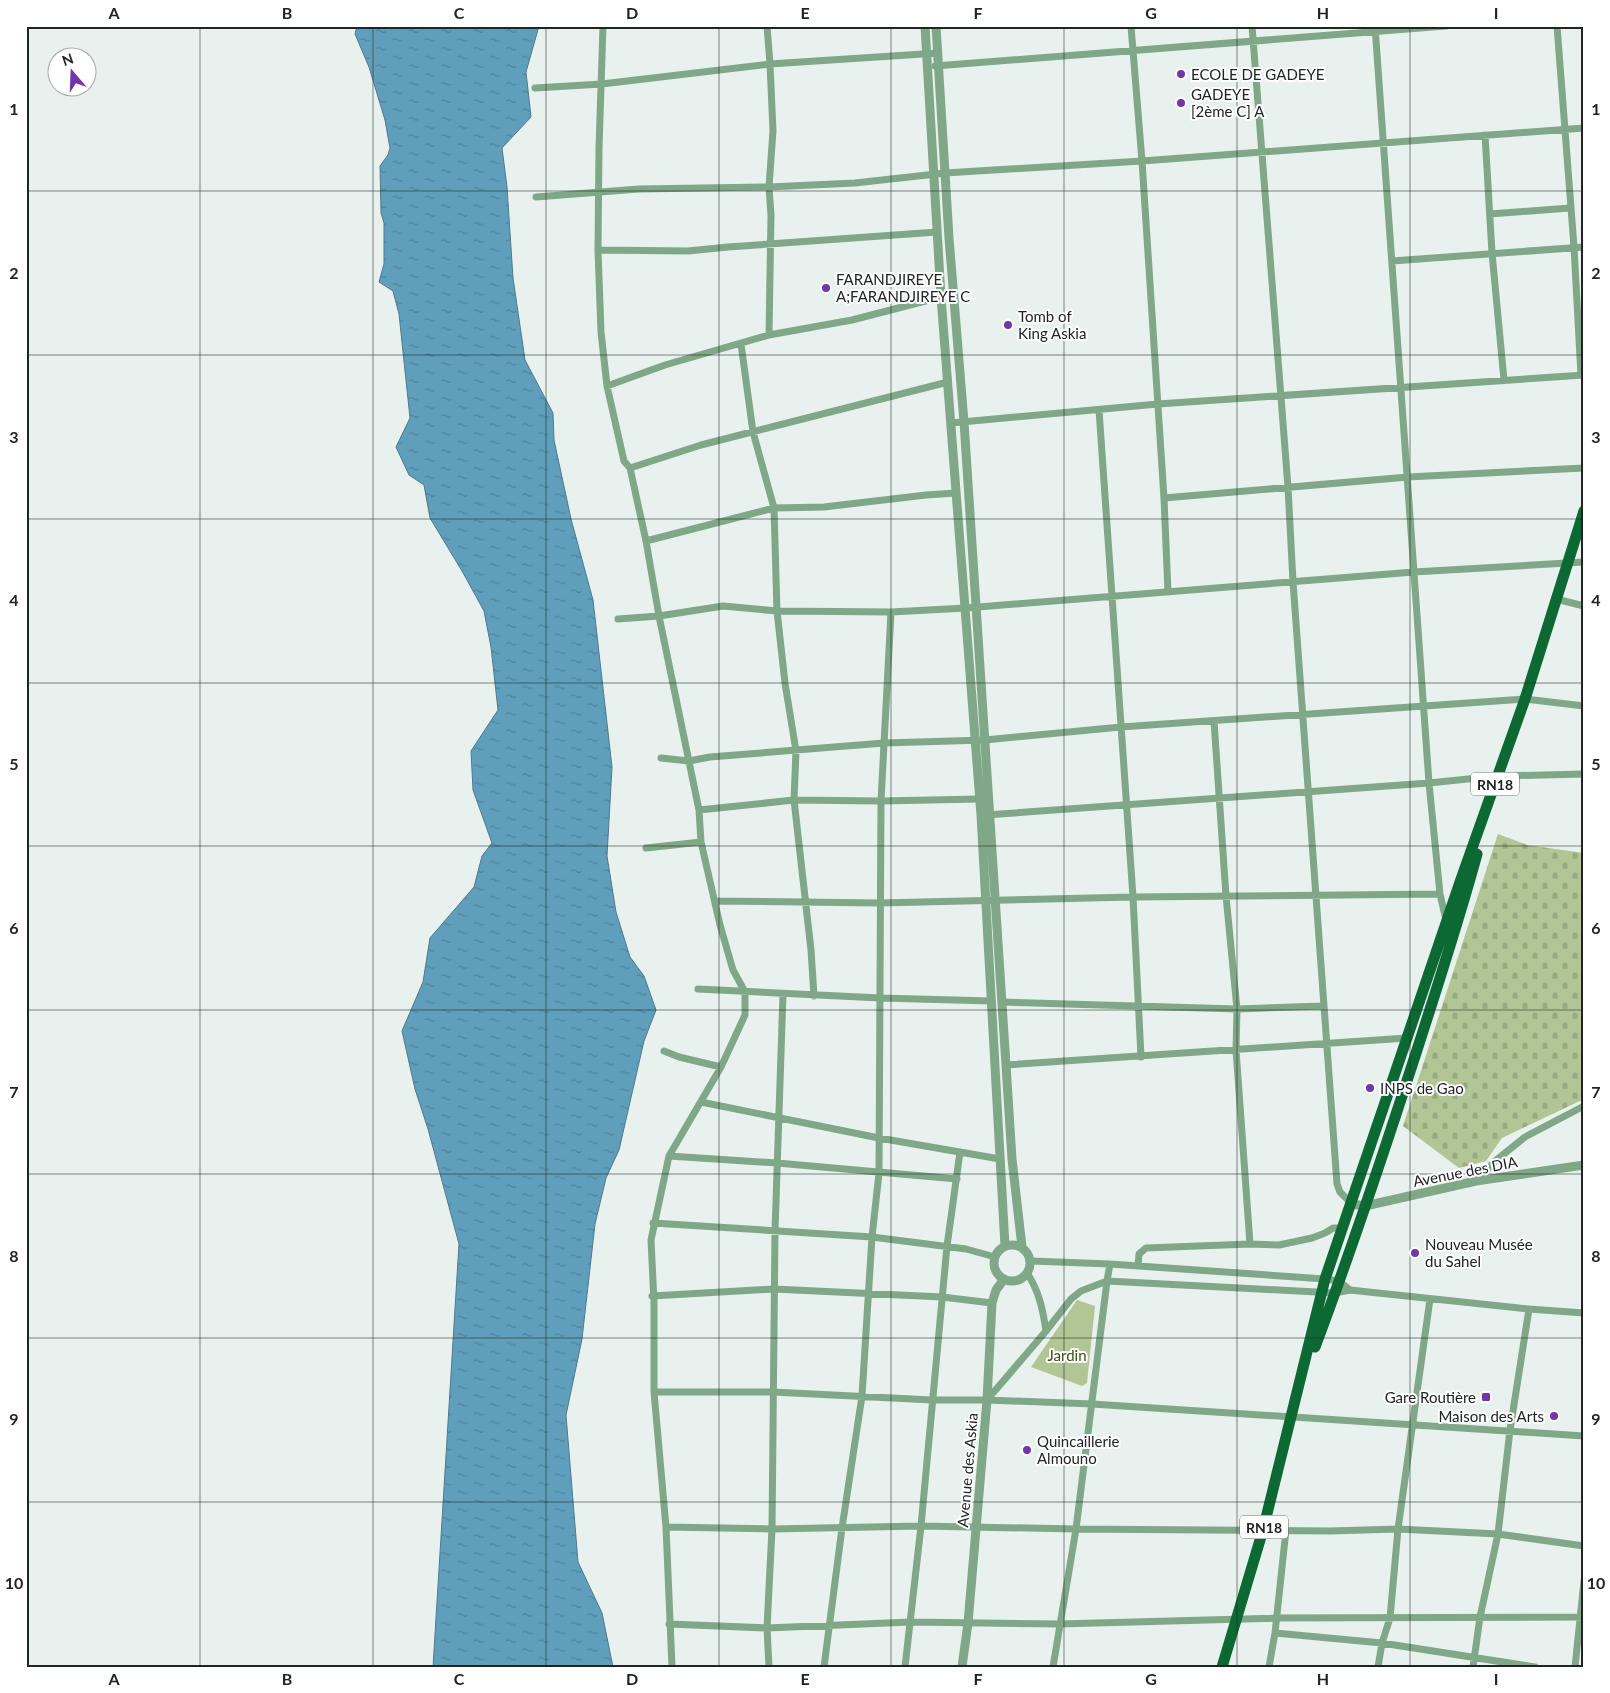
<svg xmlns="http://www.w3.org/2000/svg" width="1610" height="1693" font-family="Lato,sans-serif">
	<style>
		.green { fill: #b2c595 }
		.cemetery { fill: url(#cemetery-stones) }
		.water { fill: url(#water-ripples); stroke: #4d7a8d }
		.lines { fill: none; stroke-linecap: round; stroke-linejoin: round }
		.minor { stroke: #7fa788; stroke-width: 7 }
		.tertiary { stroke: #7fa788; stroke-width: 9 }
		.primary { stroke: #0d6934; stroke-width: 11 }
		.grid { fill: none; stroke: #212423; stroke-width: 1; stroke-opacity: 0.55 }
		.poi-dot { fill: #7435aa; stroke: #fff; stroke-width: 2 }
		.labels { text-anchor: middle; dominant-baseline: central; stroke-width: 4; stroke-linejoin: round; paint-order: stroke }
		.shield { fill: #fff; stroke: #646665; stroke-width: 1 }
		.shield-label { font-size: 14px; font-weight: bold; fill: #212423 }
		.poi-label { font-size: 15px; fill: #212423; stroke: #fff; text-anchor: start }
		.street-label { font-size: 15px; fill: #212423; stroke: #fff }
		.park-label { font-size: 15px; fill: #394c11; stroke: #fff }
		.neatline { fill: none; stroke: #212423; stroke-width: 2 }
		.grid-label { font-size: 16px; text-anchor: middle; font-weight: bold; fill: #212423 }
	</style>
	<defs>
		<pattern id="cemetery-stones" width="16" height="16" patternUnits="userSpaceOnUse" patternTransform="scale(1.25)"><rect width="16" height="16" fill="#b2c595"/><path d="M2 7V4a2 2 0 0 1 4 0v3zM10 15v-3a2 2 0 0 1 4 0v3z" fill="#99a980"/></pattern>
		<pattern id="water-ripples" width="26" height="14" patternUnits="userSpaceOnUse" patternTransform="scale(1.25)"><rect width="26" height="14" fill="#609fbb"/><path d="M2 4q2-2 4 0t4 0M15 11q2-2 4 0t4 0" fill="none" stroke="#4f8198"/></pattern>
	</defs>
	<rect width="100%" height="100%" fill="#e8f1ee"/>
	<path class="green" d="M 1077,1300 L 1095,1306 L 1087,1383 L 1082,1386 L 1031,1367 Z"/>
	<path class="cemetery" d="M 1498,834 L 1527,845 L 1584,853 L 1584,1099 L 1502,1138 L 1486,1161 L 1459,1168 L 1403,1126 Z"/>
	<path class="water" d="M 357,26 L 539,26 L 526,72 L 531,117 L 502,148 L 507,187 L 513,278 L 525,360 L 553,413 L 554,440 L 571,519 L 593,600 L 612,767 L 607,856 L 616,912 L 630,957 L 644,976 L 656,1010 L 644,1041 L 619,1150 L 606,1178 L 595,1224 L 582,1339 L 566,1415 L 578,1562 L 602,1613 L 613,1667 L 433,1667 L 459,1244 L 428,1129 L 415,1089 L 402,1031 L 423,982 L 430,938 L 474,887 L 482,856 L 492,843 L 473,790 L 471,751 L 498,710 L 491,647 L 484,611 L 462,571 L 430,518 L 424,485 L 409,475 L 396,447 L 410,418 L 399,314 L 393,291 L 379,282 L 384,264 L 384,223 L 381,213 L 380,166 L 388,155 L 390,148 L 385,120 L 369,67 L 355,34 Z"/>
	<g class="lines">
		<path class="minor" d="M 603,26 L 599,148 L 598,250 L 601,332 L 607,386 L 624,461 L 630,468 L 646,541 L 659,616 L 699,810 L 701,842 L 720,925 L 733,970 L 745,992 L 745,1015 L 721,1067 L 669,1156 L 651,1240 L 654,1302 L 654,1392 L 666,1527 L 672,1667
			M 767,26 L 770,64 L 773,131 L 769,187 L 771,215 L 769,335
			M 1131,26 L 1142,161 L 1164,498 L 1168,592
			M 1252,26 L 1288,487 L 1293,582 L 1337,1184 L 1340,1192 L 1352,1204
			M 1375,26 L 1429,783 L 1440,894 L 1446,920
			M 1557,26 L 1574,247 L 1581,375
			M 935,66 L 1446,26
			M 535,88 L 602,84 L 770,64 L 938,53
			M 1485,135 L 1492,253 L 1504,380
			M 536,197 L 639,189 L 769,187 L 855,183 L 945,173 L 1142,161 L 1584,128
			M 1490,214 L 1570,208
			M 598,250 L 688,251 L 728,247 L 937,232
			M 1392,261 L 1584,247
			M 741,344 L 753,432 L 774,508 L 777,611 L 785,683 L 796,751 L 794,800 L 811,950 L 814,996
			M 607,386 L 665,365 L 769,335 L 852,320 L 941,297
			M 1099,410 L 1133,897 L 1141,1057
			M 951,423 L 1158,404 L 1584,375
			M 630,468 L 701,445 L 948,382
			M 1164,498 L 1408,477 L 1584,468
			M 646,541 L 774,508 L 824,507 L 926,495 L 956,493
			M 1556,599 L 1584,606
			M 618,619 L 659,616 L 723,606 L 777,611 L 891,612 L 966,608 L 1414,572 L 1584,562
			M 1214,721 L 1226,896 L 1237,1009 L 1236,1050 L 1250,1244
			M 661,758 L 689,761 L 710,757 L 884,743 L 985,740 L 1121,727 L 1525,699 L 1584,706
			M 699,810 L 794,800 L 881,801 L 979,799
			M 986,815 L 1429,783 L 1497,776 L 1584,774
			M 646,848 L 701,842
			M 715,901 L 879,903 L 1133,897 L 1440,894
			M 698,989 L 880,998 L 992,1001
			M 1002,1002 L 1237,1009 L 1324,1006
			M 664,1051 L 679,1057 L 721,1067
			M 1006,1065 L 1407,1038
			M 701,1102 L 879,1138 L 1000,1159
			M 669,1156 L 777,1163 L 957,1179
			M 1476,1181 L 1495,1161 L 1525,1137 L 1584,1106
			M 653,1223 L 872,1237 L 966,1249 L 995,1257
			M 1031,1261 L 1110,1264 L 1325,1279 L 1339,1281 L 1350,1290 L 1529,1309 L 1584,1313
			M 1138,1266 L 1139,1254 L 1146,1248 L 1250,1244 L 1279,1245 L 1312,1238 L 1325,1233 L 1333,1228 L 1342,1228
			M 1027,1273 C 1039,1291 1043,1310 1046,1331
			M 652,1296 L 774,1289 L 942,1297 L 992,1303
			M 654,1392 L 773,1392 L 932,1400 L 987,1400 L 1092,1404 L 1584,1436
			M 987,1400 L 1046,1331 L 1071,1299 L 1081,1291 L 1107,1281 L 1335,1293 L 1350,1290
			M 666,1527 L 772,1529 L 921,1526 L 1076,1529 L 1330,1531 L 1398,1529 L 1498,1534 L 1584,1546
			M 669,1624 L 767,1628 L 911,1622 L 1059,1624 L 1277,1618 L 1584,1617
			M 1275,1633 L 1382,1643 L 1535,1667
			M 769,1667 L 767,1628 L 772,1529 L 775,1231 L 783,994
			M 824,1667 L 842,1528 L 862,1396 L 872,1237 L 879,1173 L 881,801 L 891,612
			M 905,1667 L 921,1526 L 947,1246 L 960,1152
			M 1053,1667 L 1076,1529 L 1107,1281 L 1110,1264
			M 1269,1667 L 1275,1633 L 1286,1530
			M 1378,1667 L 1382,1643 L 1390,1618 L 1398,1529 L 1430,1299
			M 1473,1667 L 1480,1617 L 1498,1534 L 1510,1430 L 1529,1309
			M 1575,1667 L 1584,1581"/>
		<path class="tertiary" d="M 925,26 L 941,297 L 981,815 L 1005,1246
			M 936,26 L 949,238 L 964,422 L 1006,1065 L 1012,1159 L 1022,1247
			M 1352,1204 L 1365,1206 L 1476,1181 L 1584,1165
			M994 1263a18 18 0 1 1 36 0a18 18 0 1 1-36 0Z
			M 962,1667 L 968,1623 L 987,1400 L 992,1303 L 996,1290 L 1004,1279"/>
		<path class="primary" d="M 1315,1347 C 1352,1249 1385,1149 1417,1050 C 1438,985 1459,920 1477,854
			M 1222,1667 L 1263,1530 L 1325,1279 L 1460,882 L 1525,699 L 1584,511"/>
	</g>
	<path class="grid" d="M 200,26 L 200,1667M 373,26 L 373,1667M 546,26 L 546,1667M 719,26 L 719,1667M 891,26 L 891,1667M 1064,26 L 1064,1667M 1237,26 L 1237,1667M 1410,26 L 1410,1667M 26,191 L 1584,191M 26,355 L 1584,355M 26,519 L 1584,519M 26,683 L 1584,683M 26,846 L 1584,846M 26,1010 L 1584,1010M 26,1174 L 1584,1174M 26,1338 L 1584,1338M 26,1502 L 1584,1502"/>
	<g class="poi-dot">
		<circle cx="1181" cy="74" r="5"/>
		<circle cx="1181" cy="103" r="5"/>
		<circle cx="826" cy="288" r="5"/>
		<circle cx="1008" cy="325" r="5"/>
		<circle cx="1370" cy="1088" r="5"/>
		<circle cx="1415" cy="1253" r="5"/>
		<rect x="1481" y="1392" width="10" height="10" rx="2.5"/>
		<circle cx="1554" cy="1416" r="5"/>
		<circle cx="1027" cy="1450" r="5"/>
	</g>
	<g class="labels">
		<g class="shield">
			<rect x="1471" y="772.5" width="48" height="23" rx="4"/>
			<rect x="1240" y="1515.5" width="48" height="23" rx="4"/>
		</g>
		<g class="shield-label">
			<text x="1495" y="784">RN18</text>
			<text x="1264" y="1527">RN18</text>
		</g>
		<g class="poi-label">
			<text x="1191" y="74">ECOLE DE GADEYE</text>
			<text x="1191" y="94">GADEYE<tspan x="1191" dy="17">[2ème C] A</tspan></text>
			<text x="836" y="279">FARANDJIREYE<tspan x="836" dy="17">A;FARANDJIREYE C</tspan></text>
			<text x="1018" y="316">Tomb of<tspan x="1018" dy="17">King Askia</tspan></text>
			<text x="1380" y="1088">INPS de Gao</text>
			<text x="1425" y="1244">Nouveau Musée<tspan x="1425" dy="17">du Sahel</tspan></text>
			<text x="1476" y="1397" text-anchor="end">Gare Routière</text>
			<text x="1544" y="1416" text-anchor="end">Maison des Arts</text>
			<text x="1037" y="1441">Quincaillerie<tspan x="1037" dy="17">Almouno</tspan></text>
		</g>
		<g class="street-label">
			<text transform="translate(1465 1171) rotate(-11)">Avenue des DIA</text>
			<text transform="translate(967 1470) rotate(-85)">Avenue des Askia</text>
		</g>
		<g class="park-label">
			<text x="1067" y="1355">Jardin</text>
		</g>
	</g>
	<rect width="1610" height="1693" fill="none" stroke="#ffffff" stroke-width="55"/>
	<g transform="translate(72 72) rotate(341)"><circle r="24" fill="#ffffff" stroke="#a6a7a7"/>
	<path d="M0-4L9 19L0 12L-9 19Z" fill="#7435aa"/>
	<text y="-8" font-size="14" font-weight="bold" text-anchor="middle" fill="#212423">N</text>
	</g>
	<rect x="28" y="28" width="1554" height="1638" class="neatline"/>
	<g class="grid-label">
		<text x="114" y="19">A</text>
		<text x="287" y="19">B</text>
		<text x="459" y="19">C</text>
		<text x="632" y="19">D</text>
		<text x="805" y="19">E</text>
		<text x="978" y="19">F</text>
		<text x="1151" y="19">G</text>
		<text x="1323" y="19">H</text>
		<text x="1496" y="19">I</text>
		<text x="14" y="115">1</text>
		<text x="1596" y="115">1</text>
		<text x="14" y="279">2</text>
		<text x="1596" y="279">2</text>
		<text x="14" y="443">3</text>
		<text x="1596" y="443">3</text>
		<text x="14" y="606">4</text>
		<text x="1596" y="606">4</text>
		<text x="14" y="770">5</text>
		<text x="1596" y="770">5</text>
		<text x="14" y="934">6</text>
		<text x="1596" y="934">6</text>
		<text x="14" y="1098">7</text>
		<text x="1596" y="1098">7</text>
		<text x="14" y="1262">8</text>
		<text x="1596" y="1262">8</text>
		<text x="14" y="1425">9</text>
		<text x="1596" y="1425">9</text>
		<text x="14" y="1589">10</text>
		<text x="1596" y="1589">10</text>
		<text x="114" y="1685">A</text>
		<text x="287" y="1685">B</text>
		<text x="459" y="1685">C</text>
		<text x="632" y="1685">D</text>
		<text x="805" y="1685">E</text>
		<text x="978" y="1685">F</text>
		<text x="1151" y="1685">G</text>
		<text x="1323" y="1685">H</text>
		<text x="1496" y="1685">I</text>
	</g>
</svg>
